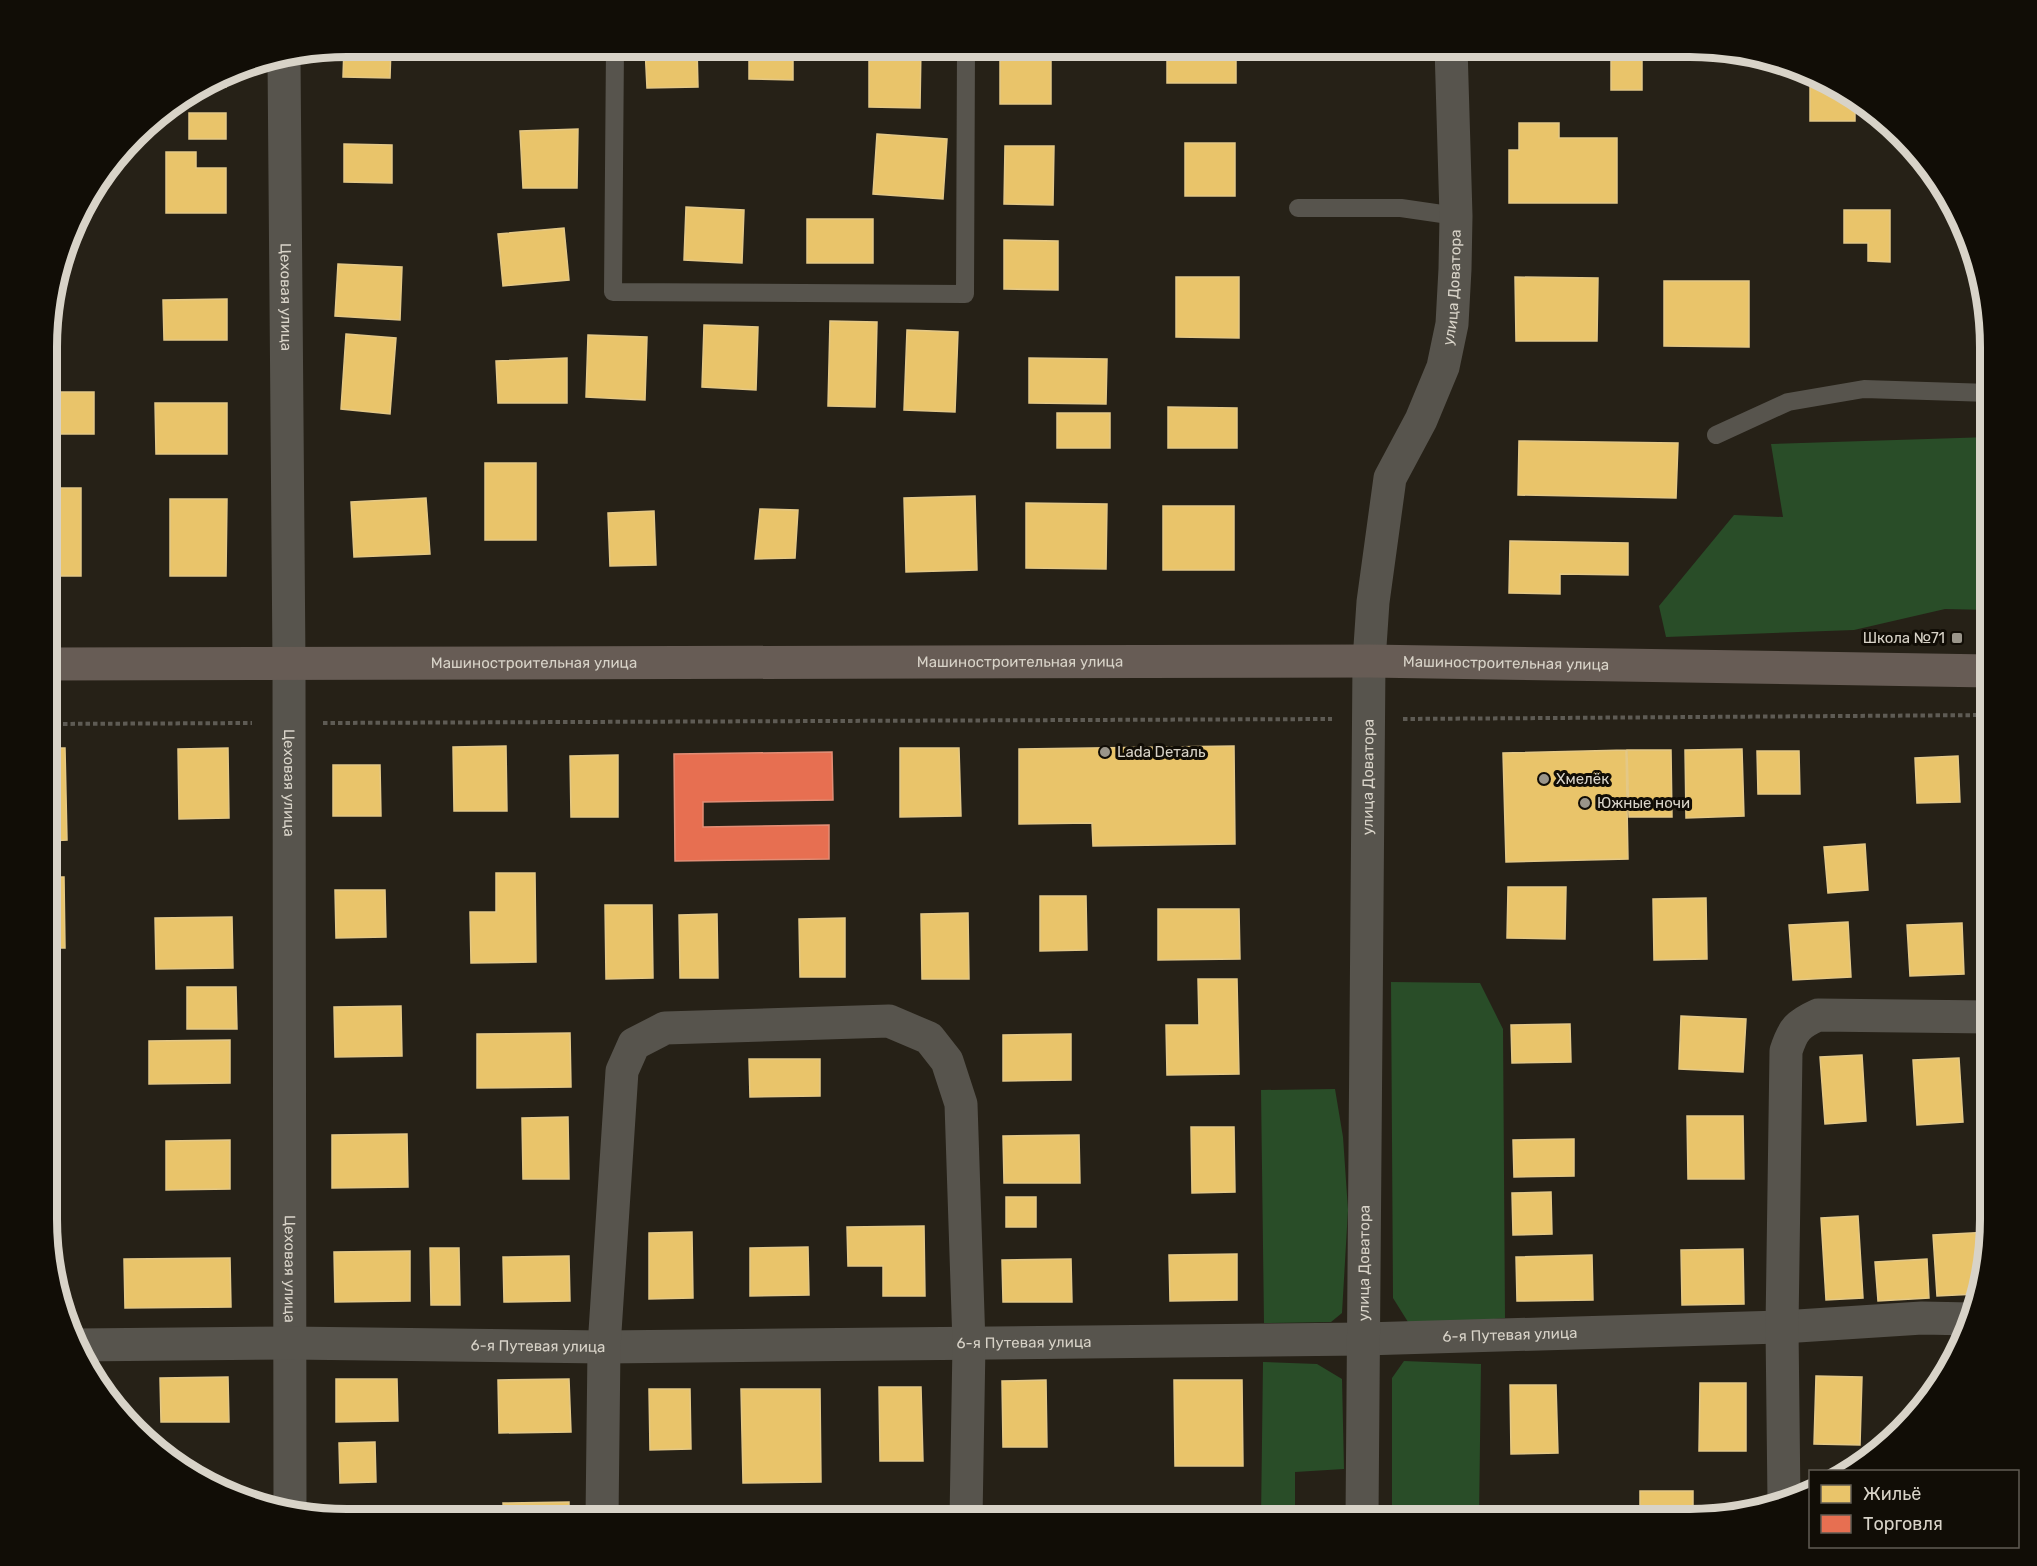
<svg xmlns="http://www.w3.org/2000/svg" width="2037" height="1566" font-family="Rubik,sans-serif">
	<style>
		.green { fill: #294d28 }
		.homes { fill: #e9c46a; stroke: #e4c886; stroke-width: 1.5 }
		.shops { fill: #e76f51; stroke: #e28d75; stroke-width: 1.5 }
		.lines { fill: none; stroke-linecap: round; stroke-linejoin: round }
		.path { stroke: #5e5b54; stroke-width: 4; stroke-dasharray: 4.5 3; stroke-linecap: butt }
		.service { stroke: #57544d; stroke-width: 18 }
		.minor { stroke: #57544d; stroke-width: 33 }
		.primary { stroke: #675c55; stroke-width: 33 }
		.poi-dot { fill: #9a958a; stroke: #110d06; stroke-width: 2 }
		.labels { text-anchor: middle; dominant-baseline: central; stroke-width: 6; stroke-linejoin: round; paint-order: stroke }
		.street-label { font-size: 15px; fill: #d8d3c8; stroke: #110d06 }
		.poi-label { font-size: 15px; fill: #d8d3c8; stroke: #110d06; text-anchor: start }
		.rim { fill: none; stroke: #d8d3c8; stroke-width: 8 }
	</style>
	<rect width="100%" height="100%" fill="#262117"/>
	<path class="green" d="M 1990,437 L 1990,610 L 1945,609 L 1854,630 L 1666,637 L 1659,606 L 1734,515 L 1783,517 L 1771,444 Z
		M 1391,982 L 1480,983 L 1503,1029 L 1505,1318 L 1429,1325 L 1408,1322 L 1393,1298 Z
		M 1335,1089 L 1343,1137 L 1348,1210 L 1342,1313 L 1331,1322 L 1264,1323 L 1261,1090 Z
		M 1404,1361 L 1481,1364 L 1479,1519 L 1392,1519 L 1392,1378 Z
		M 1263,1362 L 1317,1364 L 1342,1379 L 1344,1469 L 1295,1472 L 1295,1513 L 1344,1517 L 1344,1519 L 1261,1519 Z"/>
	<path class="homes" d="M 344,47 L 391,47 L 390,78 L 343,77 Z
		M 528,47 L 579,47 L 579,48 L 528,49 Z
		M 645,47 L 697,47 L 698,87 L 647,88 Z
		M 749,47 L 793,47 L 793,80 L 749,79 Z
		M 869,47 L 921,47 L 920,108 L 869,107 Z
		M 1000,47 L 1051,47 L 1051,104 L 1000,104 Z
		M 1167,47 L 1236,47 L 1236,83 L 1167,83 Z
		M 1611,48 L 1642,48 L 1642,90 L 1611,90 Z
		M 1810,74 L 1855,101 L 1855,121 L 1810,121 Z
		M 226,77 L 226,87 L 208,87 Z
		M 189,113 L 226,113 L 226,139 L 189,139 Z
		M 1519,123 L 1559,123 L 1559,138 L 1617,138 L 1617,203 L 1509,203 L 1509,150 L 1519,150 Z
		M 578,129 L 577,188 L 523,188 L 520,131 Z
		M 877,134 L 947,139 L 943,199 L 873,194 Z
		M 1185,143 L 1235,143 L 1235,196 L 1185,196 Z
		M 344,144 L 392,145 L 392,183 L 344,182 Z
		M 1005,146 L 1054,146 L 1053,205 L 1004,204 Z
		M 166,152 L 196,152 L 196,168 L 226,168 L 226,213 L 166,213 Z
		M 686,207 L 744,210 L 742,263 L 684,260 Z
		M 1844,210 L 1890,210 L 1890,262 L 1868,261 L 1868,243 L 1844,243 Z
		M 807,219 L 873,219 L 873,263 L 807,263 Z
		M 564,228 L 569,280 L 503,286 L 498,234 Z
		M 1004,240 L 1058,241 L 1058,290 L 1004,289 Z
		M 338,264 L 402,267 L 400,320 L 335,316 Z
		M 1176,277 L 1239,277 L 1239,338 L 1176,337 Z
		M 1515,277 L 1598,278 L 1597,341 L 1516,341 Z
		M 1664,281 L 1749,281 L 1749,347 L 1664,346 Z
		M 227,299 L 227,340 L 164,340 L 163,300 Z
		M 830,321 L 877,322 L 875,407 L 828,406 Z
		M 704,325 L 758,327 L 756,390 L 702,387 Z
		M 907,330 L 958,332 L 955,412 L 904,410 Z
		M 346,334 L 396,338 L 390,414 L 341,409 Z
		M 588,335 L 647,337 L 645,400 L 586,397 Z
		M 567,358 L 567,403 L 498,403 L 496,361 Z
		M 1029,358 L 1107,359 L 1106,404 L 1029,403 Z
		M 49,392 L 94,392 L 94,434 L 49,434 Z
		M 155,403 L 227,403 L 227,454 L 156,454 Z
		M 1168,407 L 1237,408 L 1237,448 L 1168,448 Z
		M 1057,413 L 1110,413 L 1110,448 L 1057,448 Z
		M 1519,441 L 1678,443 L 1676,498 L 1518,495 Z
		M 485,463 L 536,463 L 536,540 L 485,540 Z
		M 49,488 L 81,488 L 81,576 L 49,576 Z
		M 975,496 L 977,570 L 906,572 L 904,498 Z
		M 426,498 L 430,554 L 354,557 L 351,502 Z
		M 170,499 L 227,499 L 226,576 L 170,576 Z
		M 1026,503 L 1107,504 L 1106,569 L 1026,568 Z
		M 1163,506 L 1234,506 L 1234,570 L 1163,570 Z
		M 760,509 L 798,510 L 795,558 L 755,559 Z
		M 654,511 L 656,565 L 610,566 L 608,513 Z
		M 1510,541 L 1628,543 L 1628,575 L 1560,574 L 1560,594 L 1509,593 Z
		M 506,746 L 507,811 L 454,811 L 453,747 Z
		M 1234,746 L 1235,844 L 1093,846 L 1092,823 L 1019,824 L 1019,749 Z
		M 48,748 L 65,748 L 67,840 L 48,841 Z
		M 228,748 L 229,818 L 179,819 L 178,749 Z
		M 900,748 L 959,748 L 961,816 L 900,817 Z
		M 1742,749 L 1744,816 L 1686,818 L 1685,750 Z
		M 1626,750 L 1628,859 L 1506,862 L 1503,753 Z
		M 1627,750 L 1671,750 L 1672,817 L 1629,817 Z
		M 1757,751 L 1799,751 L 1800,794 L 1758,794 Z
		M 618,755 L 618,817 L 571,817 L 570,756 Z
		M 1958,756 L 1960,802 L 1917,803 L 1915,758 Z
		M 333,765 L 380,765 L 381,816 L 333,816 Z
		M 1865,844 L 1868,890 L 1828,893 L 1824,847 Z
		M 496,873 L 535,873 L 536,962 L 471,963 L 470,912 L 496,912 Z
		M 48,877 L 64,877 L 65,948 L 48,948 Z
		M 1508,887 L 1566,887 L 1565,939 L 1507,938 Z
		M 335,890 L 385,890 L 386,937 L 336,938 Z
		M 1040,896 L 1086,896 L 1087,950 L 1040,951 Z
		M 1706,898 L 1707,959 L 1654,960 L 1653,899 Z
		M 605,905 L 652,905 L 653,978 L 606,979 Z
		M 1158,909 L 1239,909 L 1240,959 L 1158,960 Z
		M 968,913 L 969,979 L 922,979 L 921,914 Z
		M 717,914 L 718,978 L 680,978 L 679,915 Z
		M 232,917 L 233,968 L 156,969 L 155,918 Z
		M 845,918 L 845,977 L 800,977 L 799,919 Z
		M 1848,922 L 1851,977 L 1793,980 L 1789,925 Z
		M 1962,923 L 1964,974 L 1910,976 L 1907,925 Z
		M 1990,939 L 1990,980 L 1985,980 L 1983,940 Z
		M 1198,979 L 1237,979 L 1239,1074 L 1167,1075 L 1166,1025 L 1199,1025 Z
		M 187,987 L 236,987 L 237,1029 L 187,1029 Z
		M 401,1006 L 402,1056 L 335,1057 L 334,1007 Z
		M 1681,1016 L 1746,1019 L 1743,1072 L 1679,1069 Z
		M 1570,1024 L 1571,1062 L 1512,1063 L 1511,1025 Z
		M 570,1033 L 571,1087 L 477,1088 L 477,1034 Z
		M 1071,1034 L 1071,1080 L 1003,1081 L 1003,1035 Z
		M 230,1040 L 230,1083 L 149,1084 L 149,1041 Z
		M 48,1043 L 57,1043 L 58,1083 L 47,1083 Z
		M 1862,1055 L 1866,1121 L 1825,1124 L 1820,1057 Z
		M 1959,1058 L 1963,1122 L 1917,1125 L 1913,1060 Z
		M 749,1059 L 820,1059 L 820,1096 L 750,1097 Z
		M 1687,1116 L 1743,1116 L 1744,1179 L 1688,1179 Z
		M 568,1117 L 569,1179 L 523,1179 L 522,1118 Z
		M 1191,1127 L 1234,1127 L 1235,1192 L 1192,1193 Z
		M 407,1134 L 408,1187 L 332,1188 L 332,1135 Z
		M 1079,1135 L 1080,1183 L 1004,1183 L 1003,1136 Z
		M 1574,1139 L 1574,1176 L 1514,1177 L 1513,1140 Z
		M 230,1140 L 230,1189 L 166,1190 L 166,1141 Z
		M 1551,1192 L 1552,1234 L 1513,1235 L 1512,1193 Z
		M 1006,1197 L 1036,1197 L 1036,1227 L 1006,1227 Z
		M 1858,1216 L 1863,1298 L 1826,1300 L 1821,1218 Z
		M 924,1226 L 925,1296 L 883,1296 L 883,1266 L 848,1266 L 847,1227 Z
		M 692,1232 L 693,1298 L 649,1299 L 649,1233 Z
		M 1990,1232 L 1990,1239 L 1977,1294 L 1937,1296 L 1933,1235 Z
		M 808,1247 L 809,1295 L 750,1296 L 750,1248 Z
		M 430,1248 L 459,1248 L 460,1305 L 431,1305 Z
		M 1743,1249 L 1744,1304 L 1682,1305 L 1681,1250 Z
		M 410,1251 L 410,1301 L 335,1302 L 334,1252 Z
		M 51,1254 L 61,1254 L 61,1292 Z
		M 1237,1254 L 1237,1300 L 1170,1301 L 1169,1255 Z
		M 1592,1255 L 1593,1300 L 1517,1301 L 1516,1257 Z
		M 569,1256 L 570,1301 L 504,1302 L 503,1257 Z
		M 230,1258 L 231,1307 L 125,1308 L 124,1259 Z
		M 1071,1259 L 1072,1302 L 1003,1302 L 1002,1260 Z
		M 1927,1259 L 1929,1298 L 1878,1301 L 1875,1262 Z
		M 1816,1376 L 1862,1377 L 1860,1445 L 1814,1444 Z
		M 228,1377 L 229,1422 L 161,1422 L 160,1378 Z
		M 336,1379 L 397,1379 L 398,1421 L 336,1422 Z
		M 569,1379 L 571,1432 L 499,1433 L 498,1380 Z
		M 1046,1380 L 1047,1447 L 1003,1447 L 1002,1381 Z
		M 1174,1380 L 1242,1380 L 1243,1466 L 1175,1466 Z
		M 1700,1383 L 1746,1383 L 1746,1451 L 1699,1451 Z
		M 1510,1385 L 1556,1385 L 1558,1453 L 1511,1454 Z
		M 879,1387 L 921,1387 L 923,1461 L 880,1461 Z
		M 649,1389 L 690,1389 L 691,1449 L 650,1450 Z
		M 741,1389 L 820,1389 L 821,1482 L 743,1483 Z
		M 375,1442 L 376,1482 L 340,1483 L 339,1443 Z
		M 1640,1491 L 1693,1491 L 1693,1519 L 1640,1519 Z
		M 569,1502 L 569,1519 L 504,1519 L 503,1503 Z"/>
	<path class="shops" d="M 832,752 L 833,800 L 703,802 L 703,827 L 829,825 L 829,859 L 675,861 L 674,754 Z"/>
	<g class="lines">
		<path class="path" d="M 1403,719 L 1990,715
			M 323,723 L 1332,719
			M 48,724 L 252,723"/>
		<path class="service" d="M 615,47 L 613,292 L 965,294 L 966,47
			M 1298,208 L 1401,208 L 1456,216
			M 1716,435 L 1788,402 L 1864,389 L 1990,393"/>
		<g class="minor">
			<path id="s1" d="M 284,57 L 289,664 L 290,1510"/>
			<path id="s2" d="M 76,1345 L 290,1343 L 604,1347 L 1364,1339 L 1782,1327 L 1922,1318 L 1971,1319"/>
			<path d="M 1784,1502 L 1782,1327 L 1786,1051 C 1793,1029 1798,1024 1818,1015 L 1990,1017"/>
			<path d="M 602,1519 L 604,1347 L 622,1071 L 634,1044 L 665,1028 L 889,1021 L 929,1038 L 947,1061 L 961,1104 L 969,1344 L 966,1519"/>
			<path id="s3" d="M 1362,1519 L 1369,661 L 1373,602 L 1390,478 L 1421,420 L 1443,367 L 1452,324 L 1455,269 L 1456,216 L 1451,47"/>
		</g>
		<path class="primary" id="s4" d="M 48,664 L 1369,661 L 1990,671"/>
	</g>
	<g class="poi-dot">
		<rect x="1951" y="632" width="12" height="12" rx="3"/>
		<circle cx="1105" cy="752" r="6"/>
		<circle cx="1544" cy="779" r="6"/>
		<circle cx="1585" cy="803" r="6"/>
	</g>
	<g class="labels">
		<g class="street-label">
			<text stroke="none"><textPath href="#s3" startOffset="1246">улица Доватора</textPath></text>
			<text stroke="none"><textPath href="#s1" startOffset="240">Цеховая улица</textPath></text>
			<text stroke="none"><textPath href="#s4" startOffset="972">Машиностроительная улица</textPath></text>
			<text stroke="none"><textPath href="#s4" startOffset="1458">Машиностроительная улица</textPath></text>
			<text stroke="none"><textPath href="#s4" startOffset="486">Машиностроительная улица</textPath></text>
			<text stroke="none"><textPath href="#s3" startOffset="742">улица Доватора</textPath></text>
			<text stroke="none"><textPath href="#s1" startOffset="726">Цеховая улица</textPath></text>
			<text stroke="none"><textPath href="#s3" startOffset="256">улица Доватора</textPath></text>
			<text stroke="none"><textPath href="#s1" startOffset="1212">Цеховая улица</textPath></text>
			<text stroke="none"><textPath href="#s2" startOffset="1434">6-я Путевая улица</textPath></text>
			<text stroke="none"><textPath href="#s2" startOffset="948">6-я Путевая улица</textPath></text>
			<text stroke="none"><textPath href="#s2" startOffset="462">6-я Путевая улица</textPath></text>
		</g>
		<g class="poi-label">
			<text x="1945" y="638" text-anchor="end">Школа №71</text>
			<text x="1117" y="752">Lada Dеталь</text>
			<text x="1556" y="779">Хмелёк</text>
			<text x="1597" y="803">Южные ночи</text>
		</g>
	</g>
	<path d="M0 0H2037V1566H0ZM347 57H1690A290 290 0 0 1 1980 347V1219A290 290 0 0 1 1690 1509H347A290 290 0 0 1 57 1219V347A290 290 0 0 1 347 57Z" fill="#110d06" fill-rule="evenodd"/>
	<path class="rim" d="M347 57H1690A290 290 0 0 1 1980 347V1219A290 290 0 0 1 1690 1509H347A290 290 0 0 1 57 1219V347A290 290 0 0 1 347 57Z"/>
	<rect x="1809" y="1470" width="210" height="78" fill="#110d06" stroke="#615c54" stroke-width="1.5"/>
	<rect x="1821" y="1485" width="30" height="18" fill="#e9c46a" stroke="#615c54" stroke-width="1.5"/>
	<text x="1863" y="1500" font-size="18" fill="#d8d3c8">Жильё</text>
	<rect x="1821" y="1515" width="30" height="18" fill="#e76f51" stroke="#615c54" stroke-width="1.5"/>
	<text x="1863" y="1530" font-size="18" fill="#d8d3c8">Торговля</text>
</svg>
